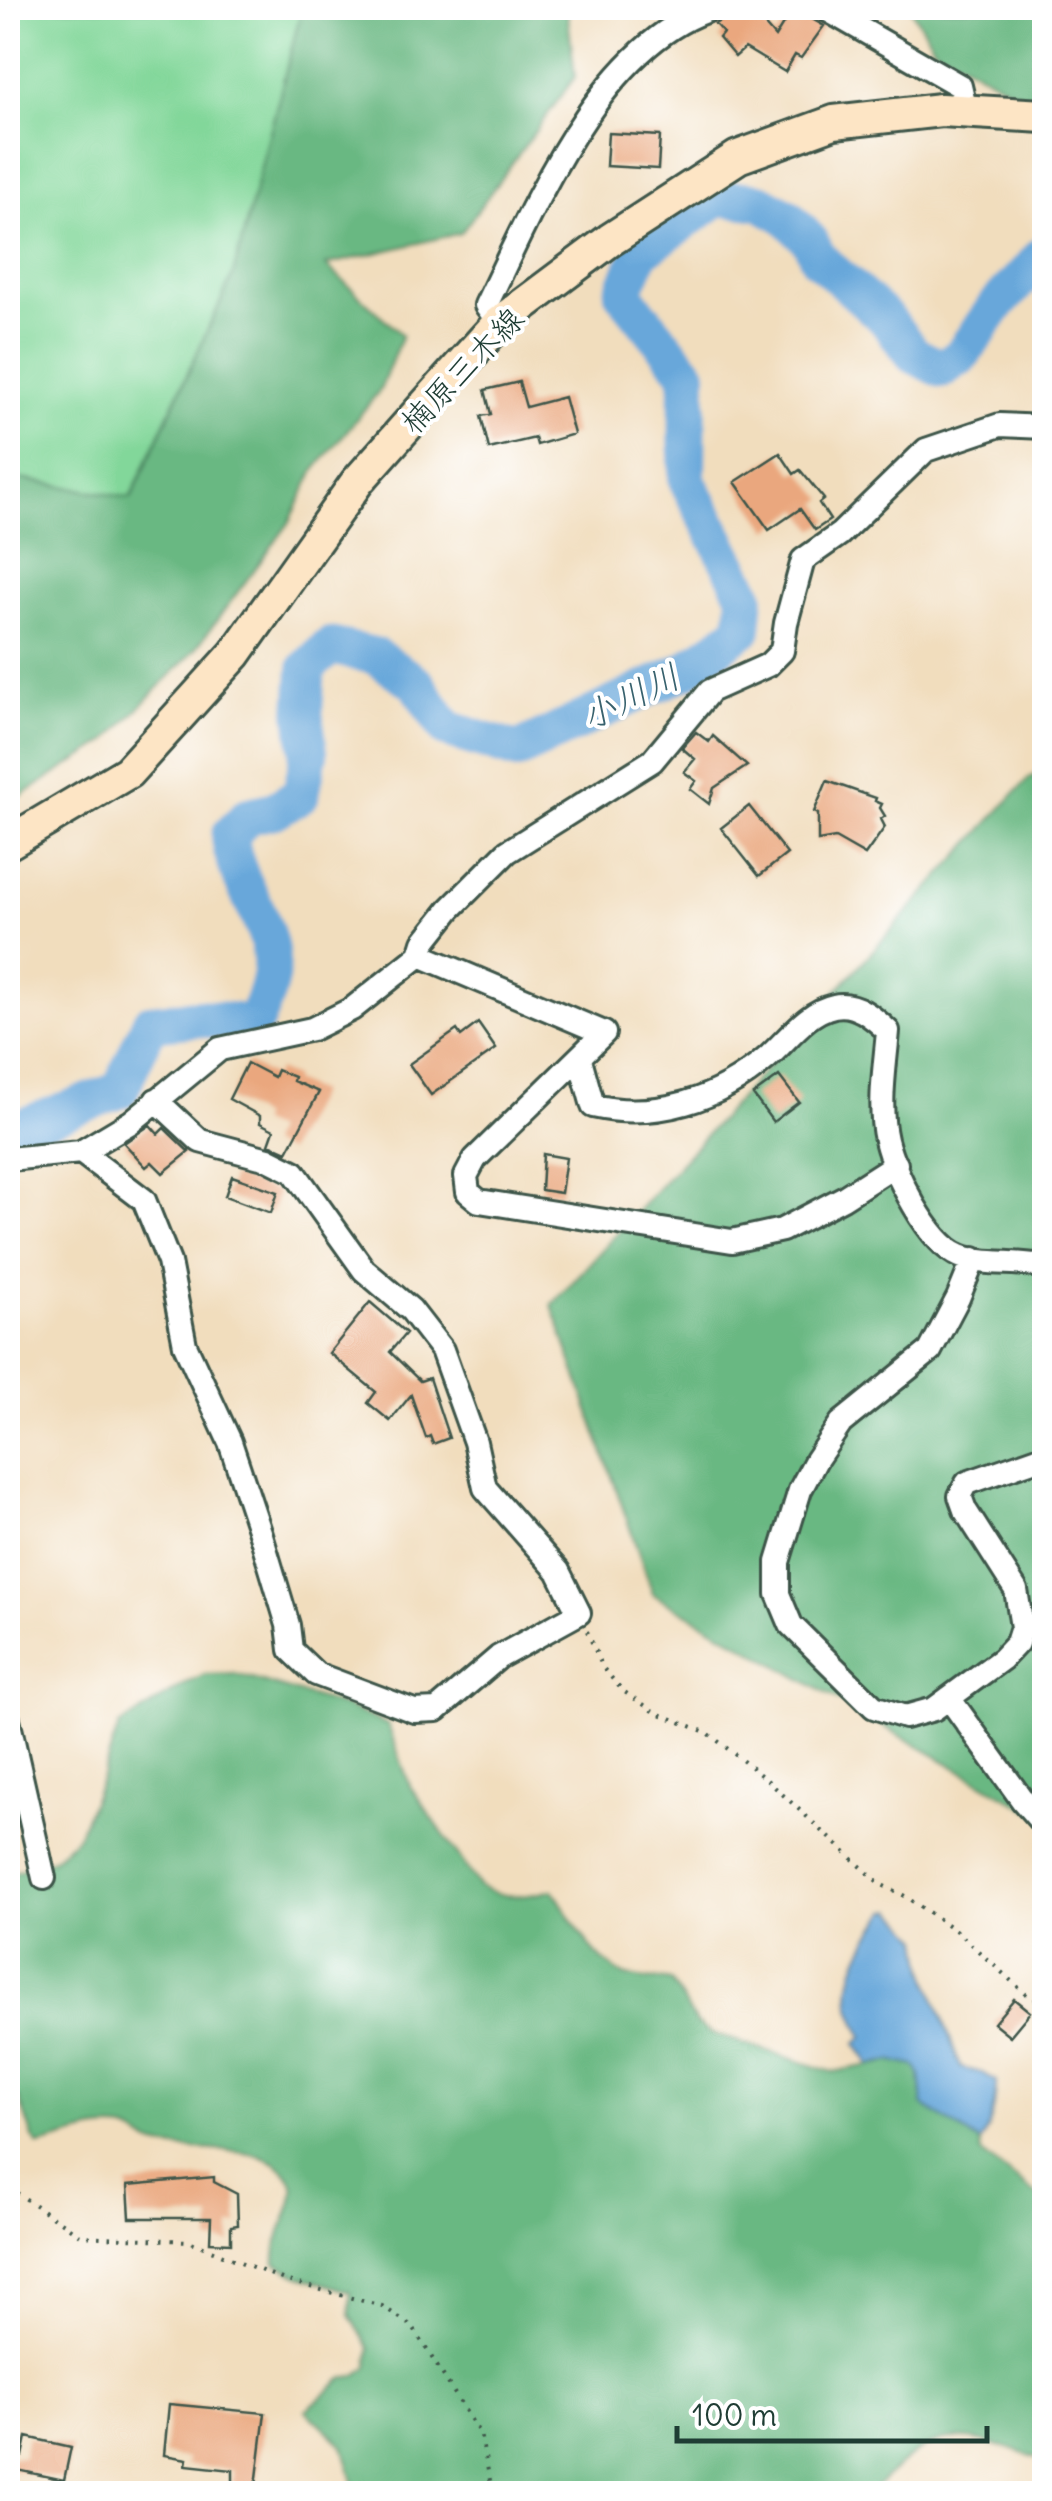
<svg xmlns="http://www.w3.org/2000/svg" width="1052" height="2501" font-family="Delius,'Klee One',sans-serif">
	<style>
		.green { fill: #82d79a; stroke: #508a67; stroke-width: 2.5 }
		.forest { fill: #69b882; stroke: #447a5b; stroke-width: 2.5 }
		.water { fill: #67a7da; stroke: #437287; stroke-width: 2.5 }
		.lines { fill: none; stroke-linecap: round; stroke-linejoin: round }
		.river { stroke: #67a7da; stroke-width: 38 }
		.building { fill: #eaa77e }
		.minor-casing { stroke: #3e5549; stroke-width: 28 }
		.secondary-casing { stroke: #3e5549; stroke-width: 38 }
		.path { stroke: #3e5549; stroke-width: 4; stroke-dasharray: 2.5 8; stroke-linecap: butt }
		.minor { stroke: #fff; stroke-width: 22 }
		.secondary { stroke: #fde5c5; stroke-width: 32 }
		.labels { text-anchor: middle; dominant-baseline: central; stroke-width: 8; stroke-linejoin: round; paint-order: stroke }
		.street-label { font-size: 32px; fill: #1f3d34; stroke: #fff }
		.water-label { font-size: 35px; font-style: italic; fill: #38626e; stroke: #fff }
	</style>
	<rect width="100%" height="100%" fill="#fff"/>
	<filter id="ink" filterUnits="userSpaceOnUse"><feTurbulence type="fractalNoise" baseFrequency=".01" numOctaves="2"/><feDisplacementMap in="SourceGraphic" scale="20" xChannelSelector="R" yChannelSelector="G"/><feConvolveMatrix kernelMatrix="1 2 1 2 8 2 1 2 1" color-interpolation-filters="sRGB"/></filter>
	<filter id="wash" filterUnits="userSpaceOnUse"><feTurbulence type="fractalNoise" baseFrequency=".0048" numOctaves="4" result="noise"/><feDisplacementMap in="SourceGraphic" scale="40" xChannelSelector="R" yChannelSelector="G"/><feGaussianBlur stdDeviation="2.25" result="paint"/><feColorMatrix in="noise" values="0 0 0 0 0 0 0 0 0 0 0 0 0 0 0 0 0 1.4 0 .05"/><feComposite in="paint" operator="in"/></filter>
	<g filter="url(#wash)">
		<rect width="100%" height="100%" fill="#f1ddbd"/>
		<path class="green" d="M 8,8 L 304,8 L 233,275 L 130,498 L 8,477 Z"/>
		<path class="forest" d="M 302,8 L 567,8 L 575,77 L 461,233 L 326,265 L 402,335 L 380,390 L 315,470 L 289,523 L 194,651 L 106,742 L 21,796 L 8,793 L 8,477 L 131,498 L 233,275 Z
			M 910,8 L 1044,8 L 1044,98 L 1024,97 L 935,48 Z
			M 1044,771 L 1044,1818 L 653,1594 L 552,1305 L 1029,778 Z
			M 235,1674 L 347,1707 L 388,1725 L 410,1786 L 479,1886 C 504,1900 527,1897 553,1890 C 575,1922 598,1974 640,1979 C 652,1981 657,1977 671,1981 L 696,2023 L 711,2033 L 833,2072 L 892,2061 L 916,2066 L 920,2074 L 923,2105 L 980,2142 L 981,2153 L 1044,2200 L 1044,2460 C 1012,2451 970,2431 937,2442 C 911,2451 888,2476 868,2494 L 356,2493 L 343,2445 L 306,2410 L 343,2379 L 357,2375 L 368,2367 L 370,2349 L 350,2315 L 351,2292 L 297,2275 L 275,2263 C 273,2235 300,2201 292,2182 C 273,2139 193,2155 156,2145 C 138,2140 138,2129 114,2129 C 91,2128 62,2140 39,2145 L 33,2138 L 19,2098 L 8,2092 L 8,1874 L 54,1859 L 77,1837 L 99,1785 L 119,1726 L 189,1682 L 205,1675 Z"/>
		<path class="water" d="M 894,1910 L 920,1939 L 925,1970 L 961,2068 L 983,2073 L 996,2081 C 996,2101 992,2126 980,2142 L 923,2105 L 920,2074 L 916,2066 L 892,2061 L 870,2064 L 856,2044 L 863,2037 C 860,2028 853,2017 851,2007 C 845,1972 868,1938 887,1911 Z"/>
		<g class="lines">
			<path class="river" d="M 8,1132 L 120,1090 L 150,1023 L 198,1018 L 254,1024 C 261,1007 269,990 271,971 C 275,923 233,883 230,835 L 248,816 L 275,810 L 301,794 L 309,754 L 304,711 L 307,668 L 330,646 L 375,656 L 416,683 L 447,729 L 517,751 L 686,670 L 743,629 L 746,596 L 687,480 L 688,374 L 623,293 L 641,252 L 719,197 L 760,202 L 787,217 L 810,241 L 818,258 L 885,318 L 914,355 L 942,369 L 961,356 L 996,306 L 1044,254"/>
		</g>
		<g id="blocks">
			<path class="building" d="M 729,8 L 750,8 L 775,37 L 793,8 L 824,26 L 801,58 L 795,55 L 785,72 L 745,48 L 735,57 L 719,38 L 723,33 L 715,24 L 726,17 Z
				M 608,133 L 660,136 L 658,169 L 606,166 Z
				M 519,382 L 526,407 L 564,397 L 574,434 L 537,445 L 535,438 L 489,449 L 481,416 L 491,414 L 485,390 Z
				M 780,453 L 794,474 L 800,470 L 824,499 L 819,503 L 830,520 L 815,530 L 800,509 L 769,530 L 735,482 Z
				M 696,732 L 709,742 L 713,736 L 747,766 L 714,788 L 709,804 L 690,789 L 696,781 L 684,772 L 695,759 L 682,748 Z
				M 827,781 L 876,798 L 875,801 L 882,804 L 880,808 L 885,816 L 881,819 L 885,827 L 865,855 L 835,838 L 818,841 L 818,814 L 814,812 Z
				M 749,806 L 787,854 L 759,876 L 721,828 Z
				M 478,1023 L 496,1049 L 431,1095 L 409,1064 L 457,1030 L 461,1036 Z
				M 247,1063 L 274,1077 L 277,1070 L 294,1077 L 293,1081 L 319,1092 L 287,1152 L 269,1144 L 274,1130 L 260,1123 L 260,1116 L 229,1099 Z
				M 779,1076 L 799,1102 L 773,1122 L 753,1095 Z
				M 150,1125 L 158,1134 L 164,1128 L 189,1152 L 163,1173 L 152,1162 L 146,1167 L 124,1143 Z
				M 543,1154 L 566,1158 L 561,1193 L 541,1190 Z
				M 232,1176 L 278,1192 L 271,1213 L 225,1196 Z
				M 370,1302 L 406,1333 L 390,1352 L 420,1381 L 429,1378 L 449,1438 L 433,1444 L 430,1436 L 426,1438 L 411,1395 L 390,1421 L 368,1403 L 376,1392 L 329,1353 Z
				M 1014,1999 L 1030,2012 L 1010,2036 L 994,2023 Z
				M 214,2177 L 214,2182 L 237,2194 L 238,2225 L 231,2226 L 231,2243 L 210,2242 L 211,2218 L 130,2218 L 128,2185 Z
				M 169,2404 L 265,2413 L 256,2486 L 253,2486 L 252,2494 L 233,2494 L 233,2470 L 186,2465 L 187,2459 L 164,2455 Z
				M 27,2437 L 71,2447 L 64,2480 L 8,2468 L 8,2457 L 23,2456 Z"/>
		</g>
	</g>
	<g filter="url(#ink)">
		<use href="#blocks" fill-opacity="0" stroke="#3e5549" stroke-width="2.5"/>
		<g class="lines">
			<g class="minor-casing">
				<path id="minor" d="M 824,8 L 960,86 L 966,112
					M 499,323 L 486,305 C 533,208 602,41 714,8
					M 420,955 L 604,1033 L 475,1159 L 466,1176 L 468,1192 L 479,1201 L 732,1241 L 782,1230 L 843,1198 L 896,1164
					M 580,1059 L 593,1106 C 655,1120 719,1100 767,1058 C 788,1040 806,1012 834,1006 C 855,1001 874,1018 888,1031 C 885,1067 878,1106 886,1140 C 894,1173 928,1243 960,1256 C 985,1266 1018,1260 1044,1267
					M 81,1152 L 144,1200 L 169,1262 L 185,1345 L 230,1442 L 261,1535 L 288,1625 L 291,1650 L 316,1674 L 414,1711 L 437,1710 L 499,1657 L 579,1613 L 558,1571 L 485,1488 L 475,1442 L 442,1350 L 411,1310 L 364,1270 L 294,1172 L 268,1159 L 200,1141 L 156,1100
					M 8,1159 L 81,1152 L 131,1122 L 220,1049 L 312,1029 L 352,1009 L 420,955 L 424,942 L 450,909 L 507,852 L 652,761 L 710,691 L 768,665 L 782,651 L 786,623 L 803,560 L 840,534 L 926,450 L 1000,425 L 1044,427
					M 974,1259 L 958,1298 L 930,1351 L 841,1423 L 816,1460 L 800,1490 L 778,1562 L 778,1594 L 791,1625 L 874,1707 L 905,1717 L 934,1709 L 1002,1659 L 1017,1643 L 1022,1627 L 1016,1590 L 965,1510 L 960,1496 L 967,1483 L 1044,1456
					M 949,1698 L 1023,1801 L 1044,1825
					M 8,1719 L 44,1878"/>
			</g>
			<g class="secondary-casing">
				<path id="secondary" d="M 8,843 L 128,772 L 235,654 L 357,482 L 460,366 L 499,323 L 610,240 L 738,157 L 834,122 L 941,110 L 1044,116"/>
			</g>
			<path class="path" d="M 587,1631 L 603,1668 L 623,1691 L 655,1712 L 708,1733 L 768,1781 L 880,1884 L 903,1895 L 955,1930 L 1028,1996 L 1044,2002
				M 8,2187 L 81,2236 L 189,2241 L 284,2280 L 382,2306 L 412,2326 L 480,2434 L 493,2494"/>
			<use href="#minor" class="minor"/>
			<use href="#secondary" class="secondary"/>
		</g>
	</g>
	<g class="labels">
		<g class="street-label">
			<text transform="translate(462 370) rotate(-46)">楠原三木線</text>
		</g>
		<g class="water-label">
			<text transform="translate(630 696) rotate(-26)">小川川</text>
		</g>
	</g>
	<rect width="1052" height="2501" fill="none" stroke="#fff" stroke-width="40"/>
	<path d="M677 2426v15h310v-15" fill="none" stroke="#1f3d34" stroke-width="5"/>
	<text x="692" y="2426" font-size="30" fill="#1f3d34" stroke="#ffffff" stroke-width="8" paint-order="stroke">100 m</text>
</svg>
